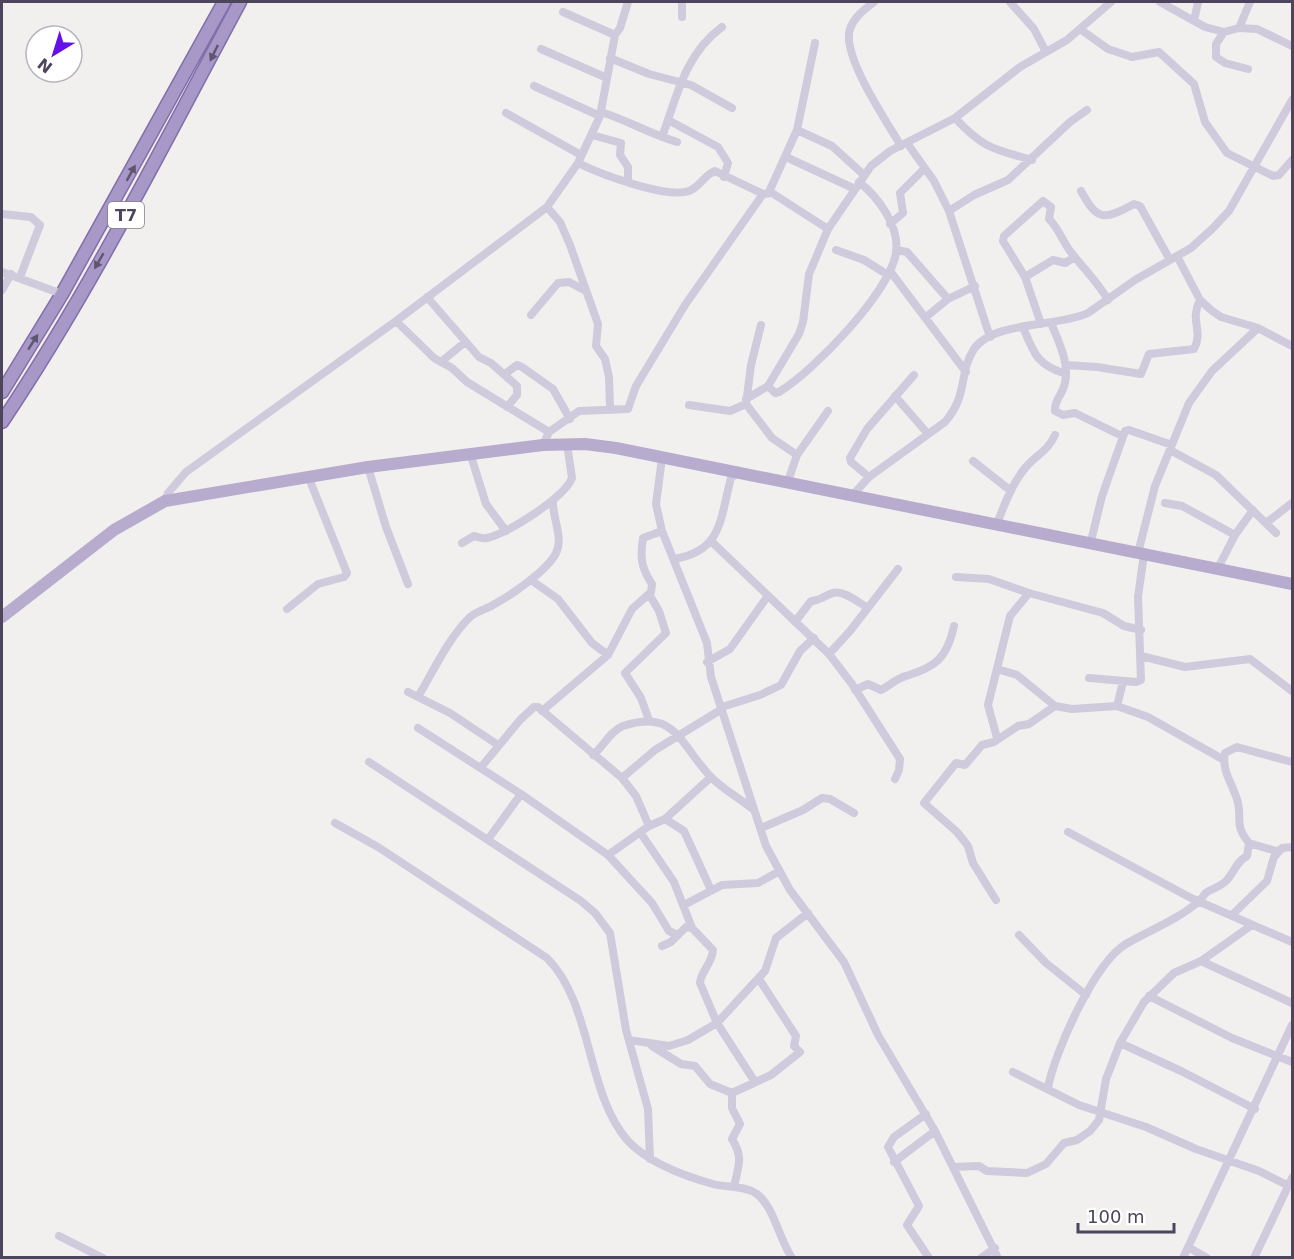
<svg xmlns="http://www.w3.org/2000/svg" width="1294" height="1259" font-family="'DejaVu Sans',sans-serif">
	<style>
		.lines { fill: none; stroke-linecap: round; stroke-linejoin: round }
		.trunk-casing { stroke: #836eab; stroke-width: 15 }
		.minor { stroke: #cfcadc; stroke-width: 8 }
		.primary { stroke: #b7acce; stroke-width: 12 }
		.trunk { stroke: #a798c7; stroke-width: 12 }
		.oneway { fill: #5e5671 }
		.labels { text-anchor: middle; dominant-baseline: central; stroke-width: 5; stroke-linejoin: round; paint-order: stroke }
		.shield { fill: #fff; stroke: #827d8d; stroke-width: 1.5 }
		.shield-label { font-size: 16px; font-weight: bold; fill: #4c455c }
	</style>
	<rect width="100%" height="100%" fill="#f1f0ee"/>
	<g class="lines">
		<g class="trunk-casing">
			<path id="trunk" d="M 2,392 L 62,294 L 224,2
				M 2,422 C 92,288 164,143 240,2"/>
		</g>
		<path class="minor" d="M 874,2 C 865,9 854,17 850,29 C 841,55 887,122 901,146
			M 1010,2 L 1034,29 L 1046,52
			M 1160,2 L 1205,27 L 1224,32 L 1239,28 L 1257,29 L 1292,46
			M 563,12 L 615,35
			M 682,17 L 682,2
			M 1194,21 L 1198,2
			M 1239,28 L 1250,2
			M 1080,29 L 1108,49 L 1132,57 L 1159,52 L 1194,84 L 1205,122 L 1227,153 L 1273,176 L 1279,175 L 1292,160
			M 1224,32 L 1216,44 L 1216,57 L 1225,63 L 1248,69
			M 541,49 L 607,78
			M 610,58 L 649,74 L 691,85 L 732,108
			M 534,86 L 600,116
			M 601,112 C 627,120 650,134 677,142
			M 506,113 L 581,155
			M 955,118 C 984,149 994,149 1032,160
			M 668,120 L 718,147 L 728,163 L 724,177
			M 797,130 L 832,146 L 864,175
			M 592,135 L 621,143 L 620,155 L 628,167 L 628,181
			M 662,137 C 677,96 685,54 722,27
			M 907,143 L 934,181 L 949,211 L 990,337
			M 786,157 L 855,189
			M 578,163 C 600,174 667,199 689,191 C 700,187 704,175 715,171 L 763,194
			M 1081,191 C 1098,222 1104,220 1134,204 L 1140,206 L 1170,260
			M 769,192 L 797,130 L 815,43
			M 547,207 L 560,222 L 570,245 L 598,324 L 596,346 L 605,359 L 609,377 L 610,409
			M 949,211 L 974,195 L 1008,180 L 1070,122 L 1087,110
			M 2,214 L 31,217 L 40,225 L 20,277
			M 890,224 L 903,213 L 900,193 L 925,168
			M 836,250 L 864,260 L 888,275
			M 896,250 L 907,252 L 948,299
			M 1177,256 L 1200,300 L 1211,310 L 1221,317 L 1258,328 L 1292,346
			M 890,271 L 966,372
			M 2,272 L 62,294
			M 1025,277 L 1053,260 L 1065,263 L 1075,257
			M 2,290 L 11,274
			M 427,297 L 479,357 L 491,363 L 517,386 L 517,395 L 507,407
			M 531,315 L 558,283 L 569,282 L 586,291
			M 926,317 L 948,299 L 975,286
			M 396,321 L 434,358 L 452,368 L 467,382 L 549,432
			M 1051,323 C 1059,342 1072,368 1063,389 C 1060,397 1054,402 1055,411 L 1063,415 L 1075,413 L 1122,436
			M 1041,324 L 1025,277 L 1003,241 L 1004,236 L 1043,201 L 1051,207 L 1049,219 C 1059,229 1062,240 1070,251 C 1083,268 1098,282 1108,300
			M 761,325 L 751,365 L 746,404 L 772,438 L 797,455
			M 1023,327 C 1034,354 1037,365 1066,374
			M 441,362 L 465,342
			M 1066,365 L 1097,367 L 1141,374 L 1149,354 L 1194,349 C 1204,330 1189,321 1200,300
			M 505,374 L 517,365 L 522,367 L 553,389 L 570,419
			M 768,386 L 775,393 L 779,392 C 813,372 890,292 896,253 C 900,226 878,197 859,182
			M 895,396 L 928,434
			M 746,399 L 768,386 L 799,334 L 803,322 L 809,274 L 828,229 L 871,166 L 890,151 L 955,118 L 1020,67 L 1067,40 L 1111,2
			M 689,405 L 730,411 L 746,404
			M 543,445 L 549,432 L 579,411 L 628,409 L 636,386 L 685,305 L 763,194 L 772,193 L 828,229
			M 1170,450 L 1216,475 L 1276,533
			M 470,453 L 486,504 L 506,531
			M 662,458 L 656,504 L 662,531 L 707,643 L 711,677 L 766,846 L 790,890 L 844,962 L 878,1035 L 935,1131 L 998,1258
			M 973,461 L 1011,491
			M 368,467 L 386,527 L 408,584
			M 869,477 L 851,462 L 850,458 L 867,429 L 914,375
			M 787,484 L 797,455 L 828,411
			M 851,497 L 869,477 L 945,422 C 969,394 958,374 974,349 C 993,321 1058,327 1088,313 L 1135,280 L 1191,248 L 1212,229 L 1229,211 L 1292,100
			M 165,501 L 168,493 L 186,472 L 396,321 L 547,207 L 578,163 L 600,116 L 615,35 L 620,28 L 628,2
			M 1165,503 L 1182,506 L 1235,535
			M 1266,523 L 1292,503
			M 996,526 C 1004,506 1012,483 1026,467 C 1036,455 1048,451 1055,435
			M 711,541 L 829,654 L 852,684 L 900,759 L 899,770 L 895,779
			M 462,543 L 474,536 C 479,537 482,539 487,538 C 508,533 564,498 572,478 L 567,444
			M 1090,545 L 1102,496 L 1125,431 L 1129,430 L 1172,445
			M 1138,553 L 1155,486 L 1189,403 L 1212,371 L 1258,328
			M 674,559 C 723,551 720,518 731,478 L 736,474
			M 1217,570 L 1235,535 L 1253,510
			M 956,577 L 989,579 L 1029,593
			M 531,580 L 558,599 L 592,643 L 608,655
			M 649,594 L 659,611 L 666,633 L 625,673 L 641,698 L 649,720
			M 287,609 L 318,584 L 344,577 L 347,573 L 308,476
			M 795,622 L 811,601 C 820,601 825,595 833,593 C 844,590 859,603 868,608
			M 829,654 L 850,631 L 898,569
			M 1141,656 L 1185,667 L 1250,659 L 1292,691
			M 707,662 L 730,649 L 767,597
			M 997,669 L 1017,675 L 1055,706 L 1072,709 L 1117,706 L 1148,717 L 1224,760
			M 1089,678 L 1136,682 L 1141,680 L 1138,597 L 1144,554
			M 855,690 L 868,684 L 881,690 C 889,686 897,678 906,676 C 936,667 947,658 954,626
			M 408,692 L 450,713 L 498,745
			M 419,695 C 434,670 448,639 469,618 C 476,611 485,610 493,605 C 510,596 548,570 556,553 C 564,537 552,519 553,500
			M 1117,706 L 1123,682
			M 722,707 L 760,695 L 781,685 L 800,651 L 814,638
			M 542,711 L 608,655 L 632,609 L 651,592 L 652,584 C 641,568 640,557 643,538 L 662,531
			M 418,728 L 521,794 L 489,838
			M 997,738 L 988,705 L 1010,616 L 1029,593 L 1103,613 L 1124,626 L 1141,630
			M 593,755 C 603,747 610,731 623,726 C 676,709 679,743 710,776 C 723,790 740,798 754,810
			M 369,762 L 581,901 L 595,913 L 610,933 L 626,1030 L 648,1109 L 650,1159
			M 482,766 L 520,720 L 534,707 L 538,707 L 622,778 L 636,796 L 649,826
			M 622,778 L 655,750 L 722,709
			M 521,794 L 608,855 L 652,903 L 669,931 L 678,935
			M 665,819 L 684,831 L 711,890
			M 335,823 L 378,847 L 547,958 C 593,1004 586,1094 628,1141 C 649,1163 684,1176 713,1184 C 727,1188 744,1185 757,1194 C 774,1207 779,1239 792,1258
			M 761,828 L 803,810 L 822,798 L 830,799 L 854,813
			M 640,832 L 674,882 L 692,928 L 713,950 C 712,964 701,971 700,983 L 717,1023 L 755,1082
			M 1068,832 L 1191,898 L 1292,942
			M 1249,843 L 1276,851 L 1282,849
			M 608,855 L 649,826 L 665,819 L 711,777
			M 996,900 L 973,863 L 968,846 L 957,832 L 924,803 L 956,763 L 965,765 L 982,745 L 994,742 L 1018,726 L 1029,724 L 1055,706
			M 684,905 L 722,885 L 758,883 L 778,872
			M 1233,914 L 1267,881 L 1274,857 L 1282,848 L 1292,847
			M 1019,935 L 1046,963 L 1086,995
			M 662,946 L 671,942 L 686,927 L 692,928
			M 1201,961 L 1292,1003
			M 1149,996 L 1232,1038 L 1292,1062
			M 629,1040 L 669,1046 L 688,1040 L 717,1023 L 765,971 L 776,938 L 808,913
			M 1120,1043 L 1181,1071 L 1255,1109
			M 652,1046 L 681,1064 L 695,1066 L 710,1084 L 732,1093 L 771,1075 L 800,1052 L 794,1046 L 796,1036 L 759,979
			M 1013,1072 L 1079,1105 L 1146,1127 L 1196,1149 L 1259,1171 L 1289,1186
			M 1048,1088 C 1054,1053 1095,962 1126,944 C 1150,930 1177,920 1198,902 C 1202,899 1203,895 1207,892 C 1214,888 1222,886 1227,880 C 1235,871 1236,862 1247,856 L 1249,843 C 1234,824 1242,822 1238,803 C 1234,785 1221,772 1225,753 L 1237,747 L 1292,762
			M 732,1093 L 732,1108 L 740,1124 L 732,1139 C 744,1158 738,1166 734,1187
			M 926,1114 L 894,1137 L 888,1147 L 919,1206 L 907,1225 L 929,1258
			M 894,1162 L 935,1131
			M 953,1167 L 979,1166 L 987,1171 L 1027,1173 L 1046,1164 L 1064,1143 L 1077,1140 L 1090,1131 L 1099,1120 L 1106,1079 L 1120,1043 L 1144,1002 L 1174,973 L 1201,961 L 1252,925
			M 59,1236 L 103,1258
			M 1188,1247 L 1207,1258
			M 981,1258 L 995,1248
			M 1183,1258 L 1292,1025
			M 1254,1258 L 1292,1178"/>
		<path class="primary" d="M 2,617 L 114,530 L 165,501 L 368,467 L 543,445 L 585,444 L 616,448 L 1292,584"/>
		<use href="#trunk" class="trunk"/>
	</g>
	<defs><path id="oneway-solid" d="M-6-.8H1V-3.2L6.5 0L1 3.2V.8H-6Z" transform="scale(1.5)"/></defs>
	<g class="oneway">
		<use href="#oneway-solid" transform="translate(214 53) rotate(116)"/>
		<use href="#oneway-solid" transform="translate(131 173) rotate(-61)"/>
		<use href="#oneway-solid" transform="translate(99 261) rotate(120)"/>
		<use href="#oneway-solid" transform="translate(33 342) rotate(-57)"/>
	</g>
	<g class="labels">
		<rect class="shield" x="108" y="202" width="36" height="26" rx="4.5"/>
		<g class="shield-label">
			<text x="126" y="215">T7</text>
		</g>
	</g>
	<rect width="1294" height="1259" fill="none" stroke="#4c455c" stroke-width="6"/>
	<g transform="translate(54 54) rotate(218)"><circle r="28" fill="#ffffff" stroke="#b7b5be" stroke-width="1.5"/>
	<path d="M0-4.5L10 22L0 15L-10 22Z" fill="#6410e8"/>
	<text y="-9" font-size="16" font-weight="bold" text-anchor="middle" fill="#4c455c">N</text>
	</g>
	<path d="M1078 1223v9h96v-9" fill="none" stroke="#4c455c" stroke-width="3"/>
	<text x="1087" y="1223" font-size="18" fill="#4c455c" stroke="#ffffff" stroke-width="4.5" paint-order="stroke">100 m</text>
</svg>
